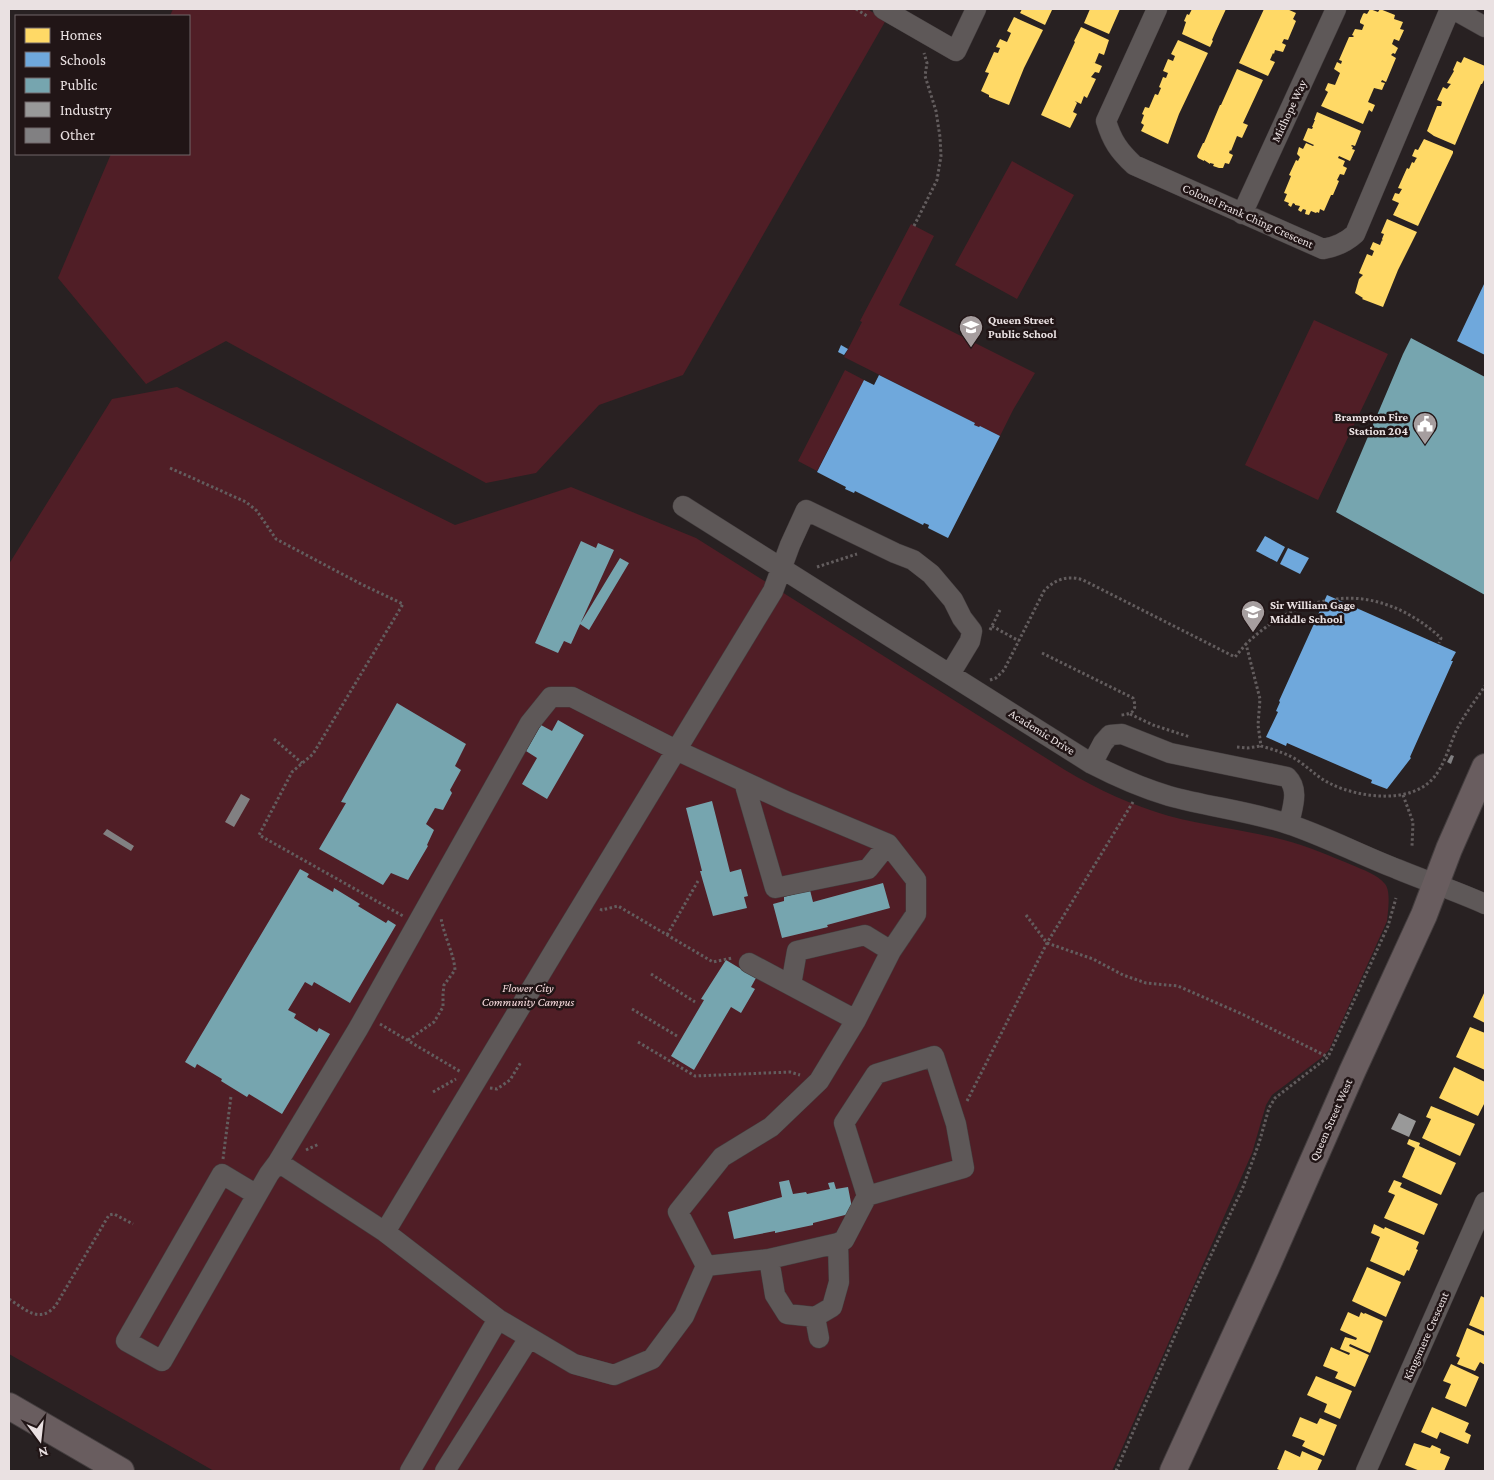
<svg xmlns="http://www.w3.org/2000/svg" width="1494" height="1480" font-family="'Crimson Pro',serif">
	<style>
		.green { fill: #501e26 }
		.homes { fill: #ffd966 }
		.schools { fill: #6fa8dc }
		.public { fill: #76a5af }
		.industry { fill: #999 }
		.building { fill: #818082 }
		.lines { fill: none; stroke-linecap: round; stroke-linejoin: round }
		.minor-casing { stroke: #443e3f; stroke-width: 21 }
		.major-casing { stroke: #443e3f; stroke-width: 28 }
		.path { stroke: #635d5e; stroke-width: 3; stroke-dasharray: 2.5 2.5; stroke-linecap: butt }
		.minor { stroke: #5e5858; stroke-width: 20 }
		.major { stroke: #695d5f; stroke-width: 26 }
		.labels { text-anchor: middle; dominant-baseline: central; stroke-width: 5; stroke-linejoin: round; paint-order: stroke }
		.street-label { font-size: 12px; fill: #eae1e2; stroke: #211516 }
		.poi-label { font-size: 12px; font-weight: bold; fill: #eae1e2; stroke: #211516; text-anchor: start }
		.park-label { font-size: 12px; font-style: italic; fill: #f8dbde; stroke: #211516 }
	</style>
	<rect width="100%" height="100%" fill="#282122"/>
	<path class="green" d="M 173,9 L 867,9 L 886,20 L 683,375 L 599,405 L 536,473 L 486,483 L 226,341 L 146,384 L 58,278 L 111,154 L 189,154 L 189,16 L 170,16 Z
		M 1012,161 L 1074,195 L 1017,299 L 955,265 Z
		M 911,224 L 934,236 L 899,305 L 1035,373 L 1013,410 L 1000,436 L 980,426 L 979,427 L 974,425 L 975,423 L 844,357 L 862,322 L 860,321 Z
		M 1314,320 L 1388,354 L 1318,500 L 1245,465 Z
		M 845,370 L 864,380 L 817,471 L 798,461 Z
		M 177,387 L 455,525 L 571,487 L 696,538 L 1065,770 C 1098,790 1132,805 1169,816 C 1207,826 1246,830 1284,840 C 1308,846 1330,856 1352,865 C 1363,870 1377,874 1385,884 C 1391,891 1388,911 1387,921 L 1329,1050 L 1321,1058 L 1272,1095 L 1266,1105 L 1252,1153 L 1112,1471 L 214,1471 L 9,1354 L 9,564 L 112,399 Z"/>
	<path class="homes" d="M 1022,9 L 1050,9 L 1052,10 L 1045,25 L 1020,13 Z
		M 1090,9 L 1120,9 L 1109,34 L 1084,23 Z
		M 1192,9 L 1226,9 L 1215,33 L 1212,40 L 1213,41 L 1210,47 L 1182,34 L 1186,22 L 1184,21 L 1187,14 L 1189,15 Z
		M 1264,9 L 1287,9 L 1296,13 L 1293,19 L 1296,21 L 1288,40 L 1284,39 L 1282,43 L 1286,45 L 1283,52 L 1275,50 L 1274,54 L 1273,53 L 1270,60 L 1275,62 L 1268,76 L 1239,63 Z
		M 1370,9 L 1378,12 L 1380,9 L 1395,15 L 1394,19 L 1403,22 L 1400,29 L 1404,30 L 1399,41 L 1394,39 L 1392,44 L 1398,48 L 1395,54 L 1393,53 L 1391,55 L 1396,58 L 1386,82 L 1382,80 L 1381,82 L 1385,83 L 1382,90 L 1374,88 L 1368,102 L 1375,105 L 1372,112 L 1369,110 L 1363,124 L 1321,106 L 1328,92 L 1325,90 L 1328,83 L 1335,85 L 1340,73 L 1334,69 L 1337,62 L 1341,64 L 1342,61 L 1339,60 L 1349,37 L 1353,37 L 1354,36 L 1352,35 L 1355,29 L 1362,30 L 1364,25 L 1360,23 L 1360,21 L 1363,14 L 1364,13 L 1367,14 Z
		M 1014,17 L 1043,30 L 1024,68 L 1009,105 L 989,97 L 989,95 L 981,91 L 989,73 L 985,72 L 994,52 L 998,53 L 1000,48 L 996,47 L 1000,39 L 1007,42 L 1011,33 L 1007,31 Z
		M 1081,27 L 1109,40 L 1104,55 L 1099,53 L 1095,63 L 1090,61 L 1102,66 L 1099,73 L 1095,72 L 1091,77 L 1096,79 L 1087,98 L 1084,96 L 1081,104 L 1075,101 L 1077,103 L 1073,112 L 1077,114 L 1070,128 L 1041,115 L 1075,42 L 1074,41 Z
		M 1178,40 L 1208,53 L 1179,114 L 1168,144 L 1141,131 L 1144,125 L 1141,123 L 1144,115 L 1142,114 L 1145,107 L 1149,108 L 1155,94 L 1158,95 L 1161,88 L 1159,87 L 1163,77 L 1166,78 L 1168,73 L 1163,71 L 1168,59 L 1173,61 L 1175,56 L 1171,54 Z
		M 1464,57 L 1485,66 L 1485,78 L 1482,84 L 1481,84 L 1455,145 L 1434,136 L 1427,131 L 1437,106 L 1441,106 L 1442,102 L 1437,100 L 1443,87 L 1447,89 L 1450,85 L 1451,84 L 1447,83 L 1454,71 L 1453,70 L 1457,61 L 1461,63 Z
		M 1237,69 L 1263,80 L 1243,123 L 1248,125 L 1242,138 L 1237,136 L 1231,151 L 1230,150 L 1229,153 L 1233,155 L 1229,164 L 1225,163 L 1223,168 L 1219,168 L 1213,166 L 1214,164 L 1210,163 L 1210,164 L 1204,160 L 1204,161 L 1198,158 L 1197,156 L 1203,143 L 1204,143 L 1220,105 L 1221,105 Z
		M 1317,112 L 1361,131 L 1355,146 L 1352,145 L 1351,146 L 1353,147 L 1352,149 L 1355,150 L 1350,161 L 1339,156 L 1338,158 L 1345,161 L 1343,166 L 1347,168 L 1344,175 L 1340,174 L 1337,180 L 1339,181 L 1333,195 L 1331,195 L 1324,211 L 1320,209 L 1319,213 L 1317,212 L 1316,213 L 1311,211 L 1309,215 L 1305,214 L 1306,210 L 1303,209 L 1301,212 L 1298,210 L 1300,206 L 1295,205 L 1295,204 L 1293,203 L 1291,207 L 1288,205 L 1289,203 L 1284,201 L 1287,194 L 1284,193 L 1291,176 L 1289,175 L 1296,160 L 1298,161 L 1300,157 L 1297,154 L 1299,147 L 1303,149 L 1306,143 L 1313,146 L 1314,145 L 1303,140 L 1308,128 L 1312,129 L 1313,127 L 1312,127 L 1315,120 L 1314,120 Z
		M 1424,139 L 1453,151 L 1453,153 L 1418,226 L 1393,215 L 1399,203 L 1392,200 L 1395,193 L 1399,194 L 1402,189 L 1398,188 L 1407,168 L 1409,169 L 1412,162 L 1414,163 L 1416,159 L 1417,158 L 1412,156 L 1415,149 L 1418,150 Z
		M 1387,219 L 1417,232 L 1398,270 L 1383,307 L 1362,299 L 1363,298 L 1355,293 L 1359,279 L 1363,275 L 1359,273 L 1367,254 L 1372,256 L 1374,251 L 1370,249 L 1373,242 L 1380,245 L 1382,240 L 1383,241 L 1382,239 L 1384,234 L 1381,233 Z
		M 1485,991 L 1485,1023 L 1473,1017 Z
		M 1470,1027 L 1485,1033 L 1485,1070 L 1456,1057 Z
		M 1454,1067 L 1485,1082 L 1485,1102 L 1478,1116 L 1439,1098 Z
		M 1431,1106 L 1475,1124 L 1460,1156 L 1422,1138 L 1431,1119 L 1426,1117 Z
		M 1409,1139 L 1420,1143 L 1419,1146 L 1456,1163 L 1441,1195 L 1402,1177 L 1415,1148 L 1407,1144 Z
		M 1394,1180 L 1402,1183 L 1400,1187 L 1438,1204 L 1424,1235 L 1384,1218 L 1395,1195 L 1388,1192 Z
		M 1374,1224 L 1384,1229 L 1385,1227 L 1419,1242 L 1416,1249 L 1418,1250 L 1409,1271 L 1407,1270 L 1404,1276 L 1370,1261 L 1380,1237 L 1371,1233 Z
		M 1367,1267 L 1401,1282 L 1386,1317 L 1352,1301 Z
		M 1481,1296 L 1485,1298 L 1485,1332 L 1469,1325 Z
		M 1348,1312 L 1359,1317 L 1361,1312 L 1364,1314 L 1365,1313 L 1383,1321 L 1370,1353 L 1350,1344 L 1349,1346 L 1369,1355 L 1355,1387 L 1335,1378 L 1338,1372 L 1323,1366 L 1331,1347 L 1349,1355 L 1350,1353 L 1340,1349 L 1345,1337 L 1356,1340 L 1357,1338 L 1340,1330 Z
		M 1467,1328 L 1485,1336 L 1485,1365 L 1480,1362 L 1475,1371 L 1457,1364 L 1460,1358 L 1456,1356 Z
		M 1451,1364 L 1479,1377 L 1466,1407 L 1445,1398 L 1451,1384 L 1443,1381 Z
		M 1316,1376 L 1352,1391 L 1340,1419 L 1324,1412 L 1327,1404 L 1307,1395 Z
		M 1432,1407 L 1469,1423 L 1465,1432 L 1471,1435 L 1468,1444 L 1440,1432 L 1437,1439 L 1421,1432 Z
		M 1300,1417 L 1317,1424 L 1320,1418 L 1337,1425 L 1324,1456 L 1302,1446 L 1305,1441 L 1292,1436 Z
		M 1414,1443 L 1430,1448 L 1432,1445 L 1441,1449 L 1440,1453 L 1450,1457 L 1444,1471 L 1420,1471 L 1405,1465 Z
		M 1285,1450 L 1300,1457 L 1302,1451 L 1322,1460 L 1317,1471 L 1282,1471 L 1277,1469 Z"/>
	<path class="schools" d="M 1485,282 L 1485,355 L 1457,341 Z
		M 841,345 L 848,349 L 844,355 L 838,352 Z
		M 879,375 L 975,423 L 974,425 L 979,427 L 980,426 L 1000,436 L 948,538 L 928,528 L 929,525 L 924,523 L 923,525 L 855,491 L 854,493 L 845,489 L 846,487 L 817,472 L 864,380 L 874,385 Z
		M 1265,536 L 1285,547 L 1277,562 L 1256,551 Z
		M 1288,548 L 1309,558 L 1300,574 L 1280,564 Z
		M 1327,595 L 1456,652 L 1451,661 L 1453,661 L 1410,757 L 1411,758 L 1387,789 L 1371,783 L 1372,780 L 1287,743 L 1286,746 L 1266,737 L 1278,712 L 1276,711 L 1280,702 L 1279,701 Z"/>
	<path class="public" d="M 1411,338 L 1485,377 L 1485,595 L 1336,512 L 1403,354 Z
		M 581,541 L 596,548 L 598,543 L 614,550 L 571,644 L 564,641 L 558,653 L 535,643 Z
		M 620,558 L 629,563 L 589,630 L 580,624 Z
		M 397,703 L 466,744 L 455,766 L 461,770 L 450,790 L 452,793 L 443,810 L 435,808 L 426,824 L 434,830 L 427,845 L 428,846 L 408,880 L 391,873 L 383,885 L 319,849 L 346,803 L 341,802 Z
		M 558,720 L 584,735 L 547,799 L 522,784 L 537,758 L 526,751 L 541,725 L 552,731 Z
		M 712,801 L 730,872 L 741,869 L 748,896 L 744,897 L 747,908 L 713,916 L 700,871 L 702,871 L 686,808 Z
		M 300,869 L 309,874 L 307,877 L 333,892 L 334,888 L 360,904 L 358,906 L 386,923 L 388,920 L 396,925 L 350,1003 L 314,982 L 312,986 L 305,982 L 288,1010 L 296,1014 L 294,1018 L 317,1032 L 319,1028 L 330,1034 L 282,1114 L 249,1094 L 247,1097 L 221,1081 L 222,1079 L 197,1064 L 195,1068 L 185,1062 Z
		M 883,883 L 890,908 L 827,925 L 828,927 L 782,938 L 773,904 L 784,901 L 784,897 L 810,890 L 813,902 Z
		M 726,960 L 756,978 L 751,987 L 755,989 L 741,1013 L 731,1007 L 694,1070 L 671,1056 L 704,1000 L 701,999 Z
		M 789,1180 L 793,1194 L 806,1192 L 807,1194 L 830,1189 L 828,1183 L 834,1182 L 836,1189 L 848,1187 L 853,1213 L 813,1223 L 813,1225 L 775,1233 L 775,1231 L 734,1239 L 728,1212 L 782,1197 L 779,1182 Z"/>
	<path class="industry" d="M 1399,1113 L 1416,1121 L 1409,1137 L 1391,1129 Z"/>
	<path class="building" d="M 1451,755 L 1454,756 L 1451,764 L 1447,762 Z
		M 241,794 L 250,799 L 234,827 L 225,822 Z
		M 107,829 L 134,846 L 131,851 L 103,834 Z"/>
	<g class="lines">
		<g class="minor-casing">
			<path id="minor" d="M 883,9 L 956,51 L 976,9
				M 1157,9 L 1106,121 C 1112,141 1119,151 1134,165 L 1323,249 C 1336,247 1345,243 1355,234 L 1450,9
				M 1453,9 L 1485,27
				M 1242,214 L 1336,9
				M 683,506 L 1092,764 C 1117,777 1142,788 1169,796 C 1209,807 1249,811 1288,824 C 1325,836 1360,855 1397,869 C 1426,881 1456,891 1485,904
				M 1092,764 L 1103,743 L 1110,735 L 1122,734 L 1170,753 L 1287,777 C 1300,790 1292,808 1289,824
				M 744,782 L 775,888 L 868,869 L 888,844
				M 749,963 L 856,1020
				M 791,985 L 797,951 L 865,935 L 891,951
				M 257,1195 L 222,1174 L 126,1341 L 162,1361 L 269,1174 L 278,1162
				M 385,1232 L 278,1162 L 358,1029 L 530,723 L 551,697 L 572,697 L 676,750 L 788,802 L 888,844 L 916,880 L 916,914 L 891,951 L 856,1020 L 819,1081 L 771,1127 L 722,1157 L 678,1212 L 706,1266 L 684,1316 L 652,1359 L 614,1375 L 574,1364 L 498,1319 L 385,1232 L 556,948 L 773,591 L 790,545 L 806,510 L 895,553 L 913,560 L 931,574 L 953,600 L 962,618 L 972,631 L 970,641 L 950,674
				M 769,1259 L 775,1295 L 787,1314 L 815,1317
				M 706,1266 L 769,1259 L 838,1243 L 844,1240 L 867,1196 L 964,1168 L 956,1124 L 934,1056 L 876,1074 L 844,1123 L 867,1196
				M 819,1338 L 815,1317 L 832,1307 L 839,1282 L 838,1243
				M 410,1471 L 498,1319
				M 445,1471 L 529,1338
				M 1366,1471 L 1485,1202"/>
		</g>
		<g class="major-casing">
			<path id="major" d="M 9,1406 L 121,1471
				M 1173,1471 L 1266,1268 L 1352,1072 L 1424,915 L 1449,849 L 1485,767"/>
		</g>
		<path class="path" d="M 856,9 L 867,16
			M 914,226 L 937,180 L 941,156 L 940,137 L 936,111 L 925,76 L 927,63 L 924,53
			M 170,468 L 246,502 L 257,511 L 276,539 L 361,584 L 403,604 L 313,754 L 292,772 L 259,835 L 403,916
			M 817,567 L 857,554
			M 1336,599 C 1375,594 1413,612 1441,638 L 1439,643
			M 1325,601 C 1294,606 1268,623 1246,644 L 1260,699 L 1258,725 L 1261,746 C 1275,750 1289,754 1300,762 C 1311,770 1320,779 1331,784 C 1360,798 1413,805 1435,776 C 1444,765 1450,745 1456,731 C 1464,715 1475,701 1485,686
			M 992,626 L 1019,641
			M 990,630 L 1000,610
			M 1042,653 L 1133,698 C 1138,711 1132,714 1121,715
			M 990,680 L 996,678 L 1004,670 L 1044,591 C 1055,579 1068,575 1083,580 L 1235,657 L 1246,644
			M 1130,714 L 1153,725 L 1190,737
			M 274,739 L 302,763
			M 1237,747 L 1247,748 L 1261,746
			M 1403,795 L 1413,822 L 1412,846
			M 600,909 L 602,910 L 618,906 L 713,962 L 732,958
			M 1026,915 L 1047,943 L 1093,959 L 1123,975 L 1146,983 L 1178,986 L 1244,1015 L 1328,1057
			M 667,935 L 698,881
			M 651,974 L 695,1002
			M 632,1009 L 677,1036
			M 380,1024 L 461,1072
			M 408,1040 L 434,1022 L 443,1007 L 443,994 L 444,985 L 455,970 C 454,954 444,936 441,918
			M 638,1042 L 695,1076 L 790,1072 L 800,1075
			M 490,1088 L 497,1089 L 510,1080 L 521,1062
			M 433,1092 L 456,1079
			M 967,1101 L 1047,943 L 1133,802
			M 306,1150 L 319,1144
			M 223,1159 L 231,1096
			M 9,1299 C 25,1309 40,1325 56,1305 L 109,1215 L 114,1214 L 133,1224
			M 1116,1471 L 1196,1287 L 1243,1187 L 1259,1143 L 1269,1108 L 1275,1098 L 1328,1057 L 1388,926 L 1396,898"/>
		<use href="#minor" class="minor"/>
		<use href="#major" class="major"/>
	</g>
	<defs>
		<g id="school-pin" transform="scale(1.25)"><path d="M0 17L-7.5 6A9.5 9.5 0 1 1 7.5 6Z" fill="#a69e9f" stroke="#211516"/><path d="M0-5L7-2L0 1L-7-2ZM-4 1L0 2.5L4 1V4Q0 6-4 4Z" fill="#fff"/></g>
		<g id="civic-pin" transform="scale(1.25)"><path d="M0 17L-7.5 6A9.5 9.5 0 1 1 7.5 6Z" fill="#a69e9f" stroke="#211516"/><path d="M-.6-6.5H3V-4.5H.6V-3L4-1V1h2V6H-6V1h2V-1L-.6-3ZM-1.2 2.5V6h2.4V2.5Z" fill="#fff"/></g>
	</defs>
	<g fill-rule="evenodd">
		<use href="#school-pin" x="971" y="327"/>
		<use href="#civic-pin" x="1425" y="424"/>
		<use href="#school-pin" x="1253" y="612"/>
	</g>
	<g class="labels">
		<g class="street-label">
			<text transform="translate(1289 111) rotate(-65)">Midhope Way</text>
			<text transform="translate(1248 216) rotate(24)">Colonel Frank Ching Crescent</text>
			<text transform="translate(1042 732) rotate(32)">Academic Drive</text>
			<text transform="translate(1331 1120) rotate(-66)">Queen Street West</text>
			<text transform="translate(1426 1336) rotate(-66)">Kingsmere Crescent</text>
		</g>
		<g class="poi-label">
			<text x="988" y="320">Queen Street<tspan x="988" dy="14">Public School</tspan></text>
			<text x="1408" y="417" text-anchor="end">Brampton Fire<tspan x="1408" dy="14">Station 204</tspan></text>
			<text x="1270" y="605">Sir William Gage<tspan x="1270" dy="14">Middle School</tspan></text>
		</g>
		<g class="park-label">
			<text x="528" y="988">Flower City<tspan x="528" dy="14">Community Campus</tspan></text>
		</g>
	</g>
	<rect width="1494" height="1480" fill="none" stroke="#eae1e2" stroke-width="20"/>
	<rect x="15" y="15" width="175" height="140" fill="#211516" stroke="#716768"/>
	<rect x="25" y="28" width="25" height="15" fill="#ffd966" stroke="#716768"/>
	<text x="60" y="40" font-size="15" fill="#eae1e2">Homes</text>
	<rect x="25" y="52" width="25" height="15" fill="#6fa8dc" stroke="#716768"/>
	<text x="60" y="65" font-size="15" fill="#eae1e2">Schools</text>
	<rect x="25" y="78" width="25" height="15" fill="#76a5af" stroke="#716768"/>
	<text x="60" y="90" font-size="15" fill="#eae1e2">Public</text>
	<rect x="25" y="102" width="25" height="15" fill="#999999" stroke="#716768"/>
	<text x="60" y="115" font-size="15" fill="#eae1e2">Industry</text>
	<rect x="25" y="128" width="25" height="15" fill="#818082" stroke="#716768"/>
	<text x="60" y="140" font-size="15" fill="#eae1e2">Other</text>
	<g transform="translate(40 1440) rotate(165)" stroke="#211516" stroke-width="4" paint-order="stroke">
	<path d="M0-4L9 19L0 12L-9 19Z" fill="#eae1e2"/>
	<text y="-8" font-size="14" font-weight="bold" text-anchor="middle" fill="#eae1e2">N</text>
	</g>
</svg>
